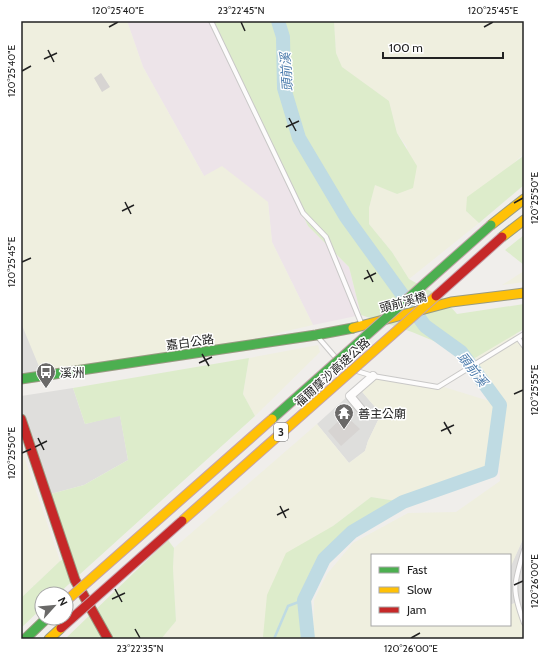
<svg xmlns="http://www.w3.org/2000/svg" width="545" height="660" font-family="Cabin,'Noto Sans TC',sans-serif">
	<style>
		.residential { fill: #dfdedc }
		.industrial { fill: #ede4e9 }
		.religious { fill: #dededc }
		.farmland { fill: #efefdf }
		.grass { fill: #ddeccb }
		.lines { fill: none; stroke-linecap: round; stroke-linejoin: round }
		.stream { stroke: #bfdbe3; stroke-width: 2.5 }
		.river { stroke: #bfdbe3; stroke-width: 14 }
		.building { fill: #d7d4d2 }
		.lane-casing { stroke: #c9c8c7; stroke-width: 6 }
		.street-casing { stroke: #c9c8c7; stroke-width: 10 }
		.fast-casing { stroke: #999a82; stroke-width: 11 }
		.slow-casing { stroke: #999a82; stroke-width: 11 }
		.jam-casing { stroke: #999a82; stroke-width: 11 }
		.lane { stroke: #fdfcfc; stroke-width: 4 }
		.street { stroke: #fdfcfc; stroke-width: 8 }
		.fast { stroke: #4caf50; stroke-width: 9 }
		.slow { stroke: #ffc107; stroke-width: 9 }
		.jam { stroke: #c62828; stroke-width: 9 }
		.fast-bridge-casing { stroke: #c5a2ac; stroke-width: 11; stroke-linecap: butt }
		.slow-bridge-casing { stroke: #c5a2ac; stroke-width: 11; stroke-linecap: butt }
		.jam-bridge-casing { stroke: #c5a2ac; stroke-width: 11; stroke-linecap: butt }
		.fast-bridge { stroke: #4caf50; stroke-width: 9 }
		.slow-bridge { stroke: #ffc107; stroke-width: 9 }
		.jam-bridge { stroke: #c62828; stroke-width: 9 }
		.ticks { fill: none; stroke: #222; stroke-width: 1.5 }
		.labels { text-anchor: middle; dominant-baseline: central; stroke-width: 3; stroke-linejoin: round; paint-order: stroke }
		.shield { fill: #fff; stroke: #646464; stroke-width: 1 }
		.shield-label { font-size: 11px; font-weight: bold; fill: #222 }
		.street-label { font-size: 12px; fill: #222; stroke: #fff }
		.poi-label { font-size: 12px; fill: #222; stroke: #fff; text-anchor: start }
		.water-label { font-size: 13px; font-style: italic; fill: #4a7aab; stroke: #fff }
		.neatline { fill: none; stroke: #222; stroke-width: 1.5 }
		.ticks-label { font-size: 10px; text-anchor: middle; fill: #222 }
	</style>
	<rect width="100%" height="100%" fill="#f0eeeb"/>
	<path class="residential" d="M 22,322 L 43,376 L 21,379 Z
		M 73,388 L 85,424 L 120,415 L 128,460 L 84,485 L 47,495 L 21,411 L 21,396 Z
		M 524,537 L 524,617 L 519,601 L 510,605 L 510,567 Z"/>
	<path class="industrial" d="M 127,21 L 214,21 L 308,226 L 349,267 L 361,315 L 313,325 L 272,242 L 268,202 L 204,176 L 143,67 Z"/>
	<path class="religious" d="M 358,387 L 381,414 L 368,441 L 365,451 L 349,463 L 317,424 Z"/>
	<path class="farmland" d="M 21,21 L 127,21 L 143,67 L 204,176 L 222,166 L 268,202 L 272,242 L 313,325 L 191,353 L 43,376 L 21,323 Z
		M 334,21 L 524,21 L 524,153 L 466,211 L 479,223 L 409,279 L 392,252 L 369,224 L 369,208 L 375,184 L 397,194 L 407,147 L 397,133 L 389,101 L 342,68 L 336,53 Z
		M 524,271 L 524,282 L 502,285 Z
		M 515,334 L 524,343 L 524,537 L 511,566 L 510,567 L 510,555 L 372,555 L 372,625 L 510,625 L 510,605 L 519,601 L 524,617 L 524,639 L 313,639 L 314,600 L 327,574 L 353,543 L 408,513 L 456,512 L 500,481 L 498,433 L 491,471 L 403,502 L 371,497 L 333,526 L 263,637 L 269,639 L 161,639 L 176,621 L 173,568 L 174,548 L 317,424 L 349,463 L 365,451 L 368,441 L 381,414 L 358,387 L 373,376 L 382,380 L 431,383 L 499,404 L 461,352 L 475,358 Z
		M 318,345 L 320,352 L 255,416 L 243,394 L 249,358 Z
		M 21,447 L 60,561 L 21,598 Z"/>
	<path class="grass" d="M 214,21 L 334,21 L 336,53 L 342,67 L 389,101 L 397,133 L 417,166 L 413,188 L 397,194 L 375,185 L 369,208 L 369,224 L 392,252 L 409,279 L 443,298 L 457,314 L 524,304 L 524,329 L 475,358 L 412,332 L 361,315 L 349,267 L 308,226 Z
		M 524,153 L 524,185 L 479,223 L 466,211 L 467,197 L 522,157 Z
		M 524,235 L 524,265 L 505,250 Z
		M 249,358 L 243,394 L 255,416 L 58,594 L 42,594 L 42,608 L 21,628 L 21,598 L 60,561 L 69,557 L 47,495 L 84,485 L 128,460 L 120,416 L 85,424 L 73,388 Z
		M 371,497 L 403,502 L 352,532 L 324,559 L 304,600 L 308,639 L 269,639 L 263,637 L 267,595 L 286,553 L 333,526 Z
		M 168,540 L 174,548 L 173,568 L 176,621 L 161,639 L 65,639 Z"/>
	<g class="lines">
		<path class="stream" d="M 274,639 L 288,606 L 304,600"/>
		<path class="river" d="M 278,21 L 283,37 L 284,88 L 299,138 L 346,217 L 425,326 L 461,352 L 500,405 L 491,471 L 403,502 L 352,532 L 324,559 L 304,600 L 308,639"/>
	</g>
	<path class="building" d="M 101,73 L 110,87 L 102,92 L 94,78 Z
		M 345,415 L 360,429 L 341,446 L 328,431 Z"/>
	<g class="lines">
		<g class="lane-casing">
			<path id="lane" d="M 211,21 L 303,213 L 326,237 L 362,325
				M 317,336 L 336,358
				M 518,338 L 524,346
				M 357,371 L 373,376 L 438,387 L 524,334
				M 524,550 C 514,584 511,588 524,623"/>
		</g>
		<g class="street-casing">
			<path id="street" d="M 364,413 L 350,396 L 373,376"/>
		</g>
		<g class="fast-casing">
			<path id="fast" d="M 21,379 L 316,335 L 353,328
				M 25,639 L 47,618"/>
		</g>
		<g class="slow-casing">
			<path id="slow" d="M 491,225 L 524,199
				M 502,237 L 524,220
				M 353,328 L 451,302 L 524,293
				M 49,639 L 61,628"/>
		</g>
		<g class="jam-casing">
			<path id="jam" d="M 21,419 L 75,580 L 108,639"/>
		</g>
		<use href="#lane" class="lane"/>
		<use href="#street" class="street"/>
		<use href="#fast" class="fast"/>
		<use href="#slow" class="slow"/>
		<use href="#jam" class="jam"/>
		<g class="fast-bridge-casing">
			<path id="fast-bridge" d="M 272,419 L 491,225"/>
		</g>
		<g class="slow-bridge-casing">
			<path id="slow-bridge" d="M 182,521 L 436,296
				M 66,601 L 272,419"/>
		</g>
		<g class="jam-bridge-casing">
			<path id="jam-bridge" d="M 436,296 L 502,237
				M 61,628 L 182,521"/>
		</g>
		<use href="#fast-bridge" class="fast-bridge"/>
		<use href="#slow-bridge" class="slow-bridge"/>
		<use href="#jam-bridge" class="jam-bridge"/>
	</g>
	<path class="ticks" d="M 241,22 L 245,31M 109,27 L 118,22M 484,27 L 493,22M 48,50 L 54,62M 44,59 L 57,53M 22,71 L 31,66M 289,118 L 296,131M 286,127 L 299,121M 125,202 L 131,214M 514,203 L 523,198M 122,211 L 134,205M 22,262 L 31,258M 367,270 L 373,282M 364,279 L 376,273M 202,354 L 209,366M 199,363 L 212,357M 514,394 L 523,390M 444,422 L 451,434M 441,431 L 454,425M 38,438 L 44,450M 35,447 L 47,441M 22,453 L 31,449M 280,506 L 286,518M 277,515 L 289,509M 514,585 L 523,581M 115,589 L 122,602M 112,599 L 125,593M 135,629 L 140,638M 411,638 L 420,633"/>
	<defs>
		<g id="bus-pin" transform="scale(1)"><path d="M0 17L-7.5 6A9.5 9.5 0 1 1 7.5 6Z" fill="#6a6968" stroke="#fff"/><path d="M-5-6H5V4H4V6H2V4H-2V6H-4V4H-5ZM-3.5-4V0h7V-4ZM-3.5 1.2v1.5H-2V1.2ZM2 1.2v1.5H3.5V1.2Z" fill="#fff"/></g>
		<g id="temple-pin" transform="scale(1)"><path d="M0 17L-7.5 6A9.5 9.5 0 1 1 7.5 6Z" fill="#6a6968" stroke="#fff"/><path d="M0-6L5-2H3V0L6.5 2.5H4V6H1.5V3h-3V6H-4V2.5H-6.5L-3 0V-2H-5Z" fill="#fff"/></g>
	</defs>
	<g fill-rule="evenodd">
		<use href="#bus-pin" x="46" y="372"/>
		<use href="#temple-pin" x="344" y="413"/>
	</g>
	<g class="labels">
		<rect class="shield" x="274" y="423" width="14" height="18" rx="3"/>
		<g class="shield-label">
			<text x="281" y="432">3</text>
		</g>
		<g class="street-label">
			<text transform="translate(403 302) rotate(-15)">頭前溪橋</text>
			<text transform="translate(190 342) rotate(-8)">嘉白公路</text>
			<text transform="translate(332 372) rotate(-42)">福爾摩沙高速公路</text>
		</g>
		<g class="poi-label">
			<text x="60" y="372">溪洲</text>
			<text x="358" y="413">善主公廟</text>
		</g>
		<g class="water-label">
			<text transform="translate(286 72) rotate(-94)">頭前溪</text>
			<text transform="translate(473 369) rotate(52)">頭前溪</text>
		</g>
	</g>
	<rect width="545" height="660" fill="none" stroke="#ffffff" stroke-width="44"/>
	<rect x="371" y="554" width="140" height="72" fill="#ffffff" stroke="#a7a7a7"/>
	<rect x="379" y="567" width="20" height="6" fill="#4caf50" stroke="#a7a7a7"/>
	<text x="407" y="574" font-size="12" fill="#222222">Fast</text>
	<rect x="379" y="587" width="20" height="6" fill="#ffc107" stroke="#a7a7a7"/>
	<text x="407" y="594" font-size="12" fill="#222222">Slow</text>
	<rect x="379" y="607" width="20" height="6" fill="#c62828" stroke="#a7a7a7"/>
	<text x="407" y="614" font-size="12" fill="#222222">Jam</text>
	<g transform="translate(54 606) rotate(63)"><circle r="19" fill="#ffffff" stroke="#a7a7a7"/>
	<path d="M0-3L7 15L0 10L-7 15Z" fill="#6a6968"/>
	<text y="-6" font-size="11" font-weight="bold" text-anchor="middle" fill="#222222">N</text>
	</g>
	<path d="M383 52v6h120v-6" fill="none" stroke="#222222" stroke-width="2"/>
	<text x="389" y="52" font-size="12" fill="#222222" stroke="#ffffff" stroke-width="3" paint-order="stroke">100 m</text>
	<rect x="22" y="22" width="501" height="616" class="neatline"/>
	<g class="ticks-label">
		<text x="118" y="14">120°25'40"E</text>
		<text x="241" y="14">23°22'45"N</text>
		<text x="493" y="14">120°25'45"E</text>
		<text transform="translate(11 71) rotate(-90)" y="4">120°25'40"E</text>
		<text transform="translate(534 198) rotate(-90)" y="4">120°25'50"E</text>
		<text transform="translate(11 262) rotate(-90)" y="4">120°25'45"E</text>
		<text transform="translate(534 390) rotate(-90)" y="4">120°25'55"E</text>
		<text transform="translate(11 453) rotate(-90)" y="4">120°25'50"E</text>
		<text transform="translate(534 581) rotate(-90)" y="4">120°26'00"E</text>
		<text x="140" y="652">23°22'35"N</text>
		<text x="411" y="652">120°26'00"E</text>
	</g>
</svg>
